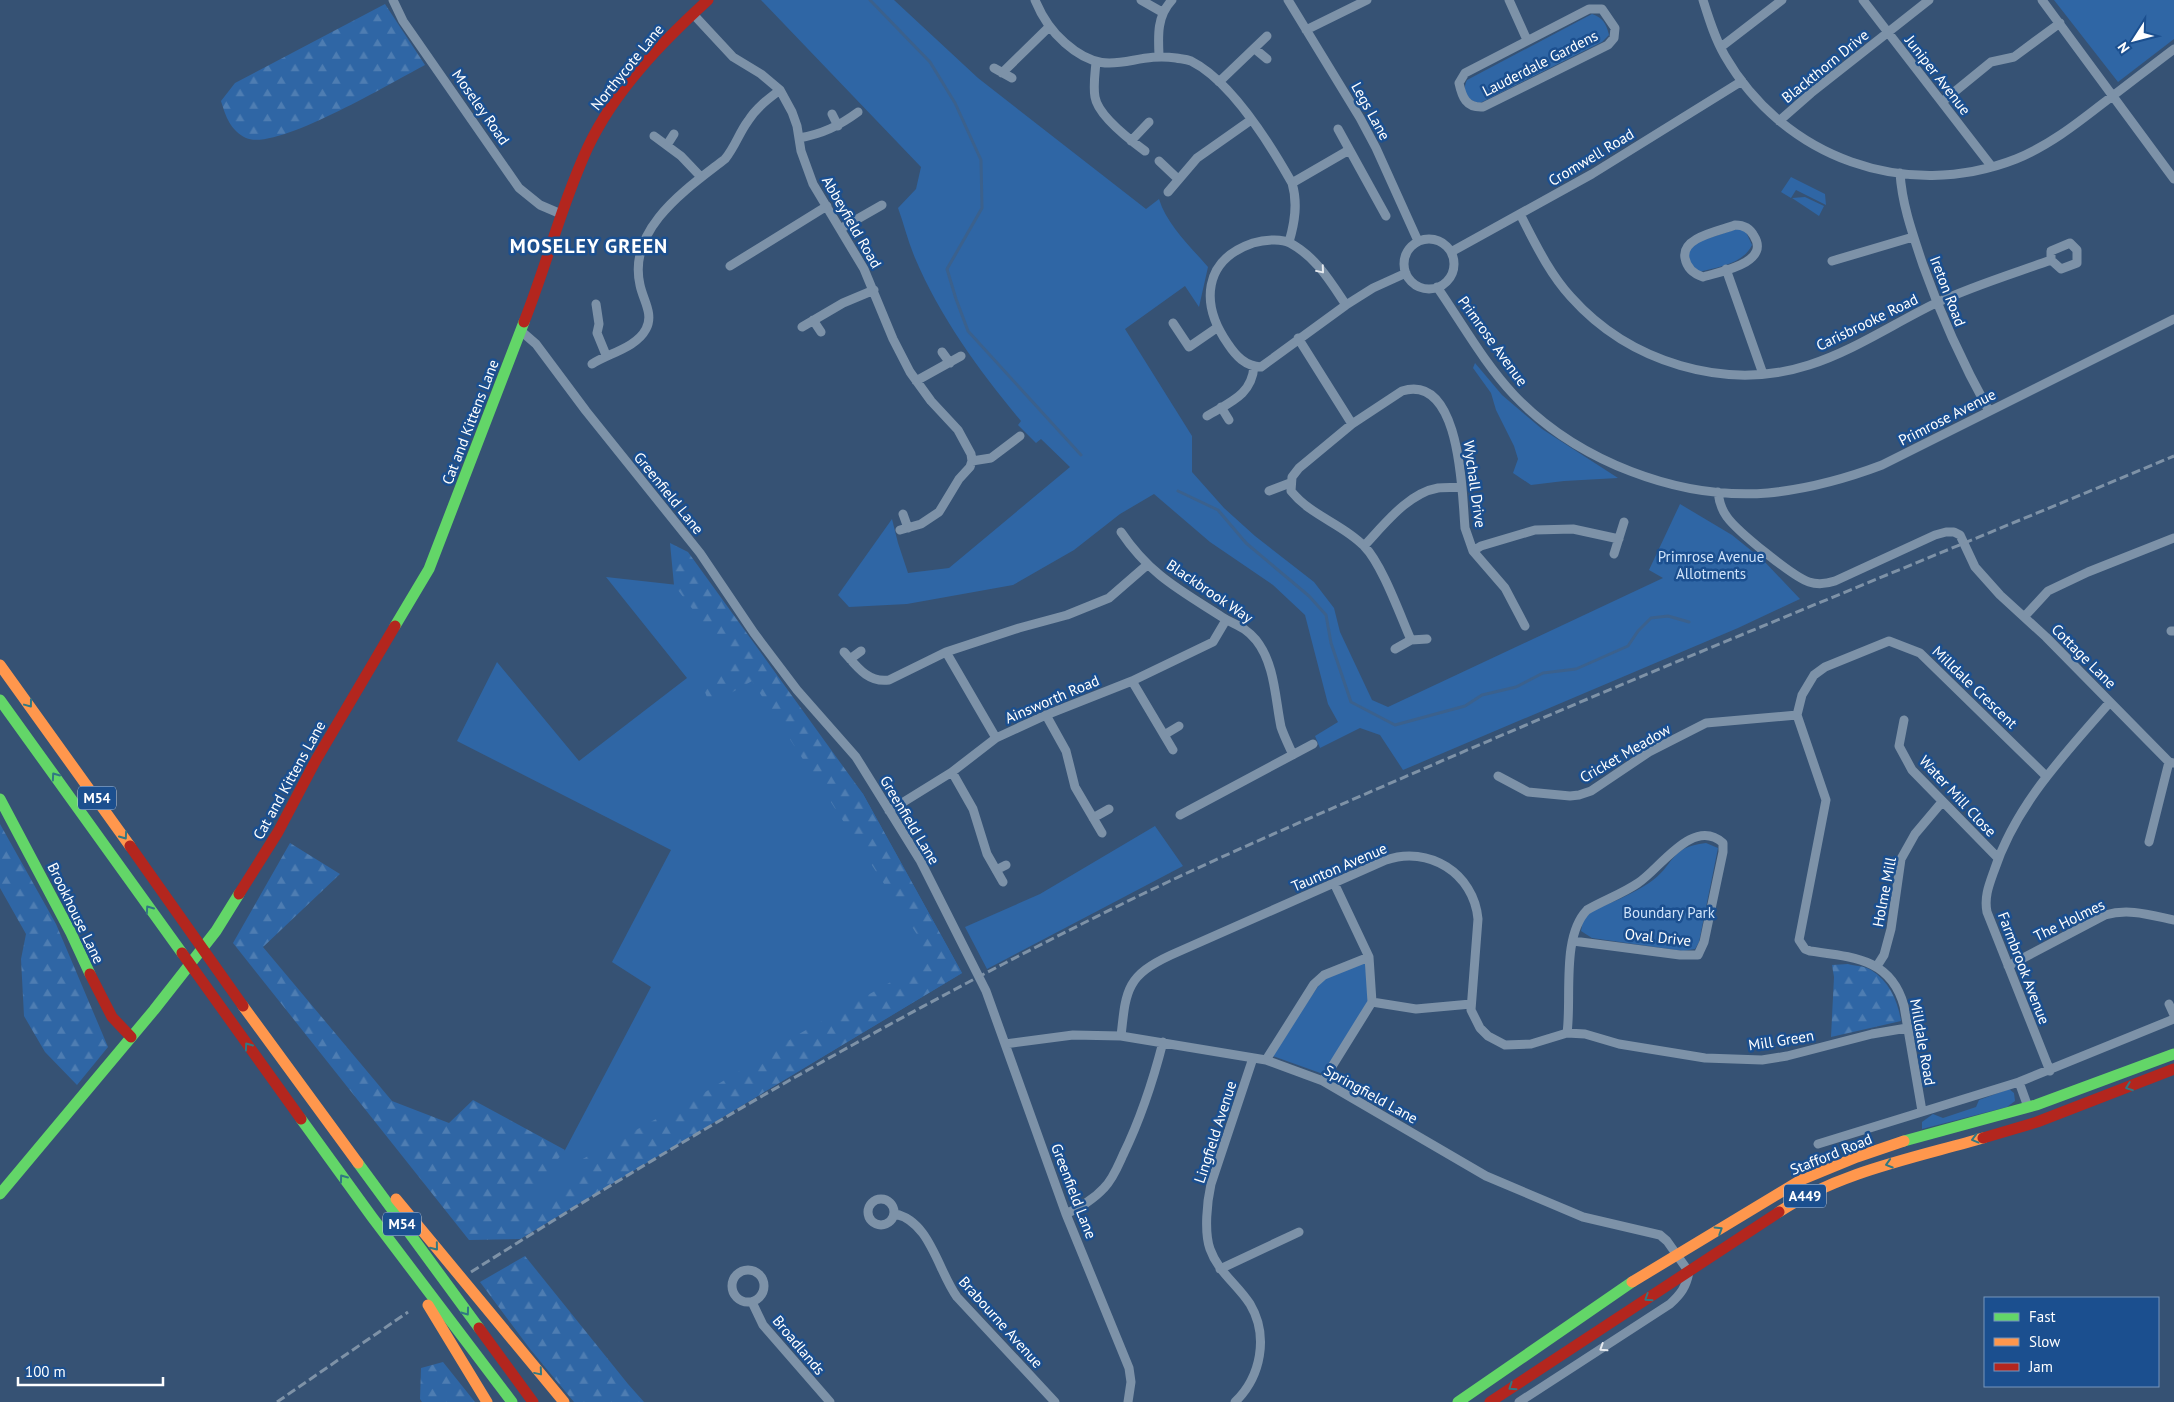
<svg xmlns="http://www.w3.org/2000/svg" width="2174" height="1402" font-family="'PT Sans',sans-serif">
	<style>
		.green { fill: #2f66a5 }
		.forest { fill: url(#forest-firs) }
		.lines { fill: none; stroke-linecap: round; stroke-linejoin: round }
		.stream { stroke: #3b618d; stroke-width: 3 }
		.street { stroke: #7d92a8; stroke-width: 9 }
		.fast { stroke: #63d668; stroke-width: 11 }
		.slow { stroke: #ff974d; stroke-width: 11 }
		.jam { stroke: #b3261e; stroke-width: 11 }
		.rail { stroke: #7e92a7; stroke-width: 3; stroke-dasharray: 9 4; stroke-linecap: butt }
		.oneway { stroke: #e5e9ee }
		.oneway2 { stroke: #317883 }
		.labels { text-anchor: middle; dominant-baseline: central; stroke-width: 5; stroke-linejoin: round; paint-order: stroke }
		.shield { fill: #1b4f8f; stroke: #bbcadd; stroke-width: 1 }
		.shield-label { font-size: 14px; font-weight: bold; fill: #fff }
		.street-label { font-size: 15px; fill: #fff; stroke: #1b4f8f }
		.park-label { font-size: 15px; fill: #cfe3fa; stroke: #1b4f8f }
		.district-label { font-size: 20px; font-weight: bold; letter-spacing: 1px; fill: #fff; stroke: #1b4f8f }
	</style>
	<defs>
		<pattern id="forest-firs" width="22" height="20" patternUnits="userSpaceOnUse" patternTransform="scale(1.25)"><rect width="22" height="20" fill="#2f66a5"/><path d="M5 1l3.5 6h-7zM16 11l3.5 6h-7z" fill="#4e7db2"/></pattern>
	</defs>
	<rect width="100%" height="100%" fill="#365274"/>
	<path class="green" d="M 761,0 L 894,0 L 978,78 L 1146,209 L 1159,199 C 1167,225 1190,246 1208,267 L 1199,307 L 1185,286 L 1125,329 L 1192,436 L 1192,472 L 1224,508 L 1255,536 L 1314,582 L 1334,608 L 1340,632 L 1372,700 L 1388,707 L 1663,578 L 1649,570 L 1680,504 L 1732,535 L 1763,560 L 1800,599 L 1738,628 L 1403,770 L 1380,735 L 1360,728 L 1320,748 L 1315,736 L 1338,722 L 1328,704 L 1305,615 L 1273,585 L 1210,542 L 1154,494 L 1120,514 L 1074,550 L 1013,585 L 907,604 L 849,607 L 838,595 L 892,519 L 898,543 L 908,573 L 949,568 L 1070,467 L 1041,439 L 1036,443 L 1018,425 L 1021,421 C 980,372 940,317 915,258 C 908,242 904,224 898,208 L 916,189 L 921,167 Z
		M 2054,0 L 2174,0 L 2174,39 L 2118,82 Z
		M 1592,14 C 1603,18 1606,23 1609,35 L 1602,42 L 1480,103 C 1468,101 1461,92 1467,80 Z
		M 1791,177 L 1825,194 L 1826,205 L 1796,190 L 1791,198 L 1781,192 Z
		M 1805,197 L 1824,206 L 1819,216 L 1792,198 Z
		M 1740,228 L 1746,232 L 1752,245 C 1743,264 1718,267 1699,272 L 1691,268 L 1688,250 L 1700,241 Z
		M 1475,363 L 1502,395 L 1542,429 L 1618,478 L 1564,481 L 1531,485 L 1513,473 L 1518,459 L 1514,446 L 1496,410 L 1491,393 L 1473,368 Z
		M 606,577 L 696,587 L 863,794 L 962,973 L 520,1239 L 504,1190 L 565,1150 L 651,987 L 612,962 L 671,850 L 457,741 L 497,662 L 579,761 L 687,678 Z
		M 1155,826 L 1183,866 L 987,969 L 965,927 L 1040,894 Z
		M 1706,843 L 1718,848 L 1699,942 L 1695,949 L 1683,951 L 1592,938 L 1581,931 L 1583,921 L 1590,912 C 1610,903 1631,895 1649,883 C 1675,866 1668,847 1706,843 Z
		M 1365,961 L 1369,1002 L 1323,1074 L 1270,1055 L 1324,978 Z
		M 2009,1089 L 2014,1093 L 2015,1101 L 2007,1107 L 1922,1129 L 1922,1122 L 1933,1114 L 1943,1118 L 1976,1107 L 1979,1100 Z"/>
	<path class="forest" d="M 385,4 L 425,65 C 394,81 276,152 246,138 C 230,130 226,117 221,101 L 235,83 Z
		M 670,543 L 688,552 L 863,794 L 962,973 L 520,1239 L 469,1240 L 233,943 L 290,843 L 340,874 L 263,947 L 392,1101 L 449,1123 L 473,1100 L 565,1150 L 533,1191 L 542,1204 L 577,1184 L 579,1161 L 702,1094 L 799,1034 L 919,966 L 920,939 L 752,681 L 710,705 L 703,687 L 731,659 L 674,585 Z
		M 0,824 L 56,924 L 108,1047 L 77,1085 L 45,1052 L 24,1016 L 21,959 L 26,934 L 0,888 Z
		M 1848,964 C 1855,966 1865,966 1871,970 C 1889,981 1898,1001 1901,1021 L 1831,1037 L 1834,977 L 1832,965 Z
		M 525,1256 L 628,1384 L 644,1402 L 574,1402 L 530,1349 L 480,1282 Z
		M 443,1362 L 475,1402 L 422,1402 L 420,1399 L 421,1368 Z"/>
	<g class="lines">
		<path class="stream" d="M 870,0 L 930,62 L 955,103 L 981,160 L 982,208 L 947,269 L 956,299 L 968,331 L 1081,455
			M 1178,491 L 1218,510 L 1246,543 L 1309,596 L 1326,615 L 1331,643 L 1351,702 L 1395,725 L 1465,706 L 1482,695 L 1516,687 L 1543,673 L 1576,669 L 1628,646 L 1638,631 L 1651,618 L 1668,616 L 1689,622"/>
		<path class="street" d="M 393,0 L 403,21 L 519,188 L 540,205 L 561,214
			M 1035,0 C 1042,17 1051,31 1065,43 C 1109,82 1130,51 1176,58 C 1181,59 1186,59 1191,61 C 1231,81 1270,144 1292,183 C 1298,203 1295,222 1289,242
			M 1141,0 L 1162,12
			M 1288,0 L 1360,118 L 1376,148 L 1418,241
			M 1509,0 L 1527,40
			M 1703,0 C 1709,19 1715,39 1725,56 C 1784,158 1906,202 2016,159 C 2048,146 2075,125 2102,104 C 2126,86 2150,67 2174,49
			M 1863,0 L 1992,167
			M 2042,0 L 2174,179
			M 1589,9 L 1602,9 L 1615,28 L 1614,38 L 1608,45 L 1483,107 C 1466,108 1462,97 1459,83 L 1465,73 Z
			M 693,14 L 733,57 L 761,74 L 780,90 L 792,112 L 797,126 L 801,151 L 813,184 L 864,269 L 893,339 L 910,372 L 931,401 L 958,430 L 971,454 L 972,461 L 970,467 L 959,479 L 939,512 L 921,524 L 900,530
			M 1306,30 L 1367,0
			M 1721,47 L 1782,0
			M 1255,49 L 1267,59
			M 1159,55 C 1158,35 1157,16 1172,0
			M 1096,62 C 1095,74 1093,86 1095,97 C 1098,116 1130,140 1145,151
			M 994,68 L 1012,78
			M 1002,73 L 1049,27
			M 1219,82 L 1267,36
			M 1942,102 L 1991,62 L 2014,57 L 2060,23
			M 832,114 L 838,126
			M 1779,121 L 1811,93 L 1929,0
			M 1338,129 L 1386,216
			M 654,136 L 681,156 L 701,177
			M 799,138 C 822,134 839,126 858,112
			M 1131,141 L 1149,122
			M 667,145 L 674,134
			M 1159,161 L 1178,179
			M 1900,173 C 1902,205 1913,235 1923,265 C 1941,316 1963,364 1989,411
			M 1292,183 L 1349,150
			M 1168,192 L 1197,158 L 1251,120
			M 1520,214 C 1535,243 1549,273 1571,297 C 1629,362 1725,392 1809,365 C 1853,351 1893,324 1934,304 C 1972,286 2012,274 2051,260
			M 1735,225 C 1744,225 1750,228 1754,236 C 1771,263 1719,272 1703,277 C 1694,274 1687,269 1685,258 C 1681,237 1720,231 1735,225 Z
			M 840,229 L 882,205
			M1404 264a25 25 0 1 1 50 0a25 25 0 1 1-50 0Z
			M 2070,243 L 2077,250 L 2077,263 L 2061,269 L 2051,260 L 2051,251 Z
			M 625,247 L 641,252
			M 1451,252 L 1592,174 L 1742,81
			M 1832,261 L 1913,237
			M 730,266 L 827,206
			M 1726,269 L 1763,374
			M 1437,287 C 1462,323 1484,363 1514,395 C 1577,461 1678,500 1768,493 C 1808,489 1845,479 1882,465 L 2174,319
			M 596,304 L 599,324 L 597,333 L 606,355
			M 1346,305 C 1330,281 1316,257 1290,243 C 1281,238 1263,240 1253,243 C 1203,260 1200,304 1228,344 C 1236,356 1245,366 1261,367 L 1346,305 L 1373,288 L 1406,273
			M 813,320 L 821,332
			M 1173,323 L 1189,347 L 1218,327
			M 802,327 L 843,303 L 874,290
			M 521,331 L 536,344 L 586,411 L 700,553 L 754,633 L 797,690 L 856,757 L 920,860 L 986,991 L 1066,1214 L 1129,1368 L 1131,1382 L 1128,1402
			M 1298,338 L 1352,424 L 1402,391 C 1461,373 1462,493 1465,528 L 1473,551 L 1505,588 L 1525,626
			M 942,352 L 950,363
			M 592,364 C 609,353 636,348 646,329 C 654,314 643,300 640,285 C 627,228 688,188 725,159 C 735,147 739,133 748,121 C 756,108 768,99 780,90
			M 916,381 L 961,356
			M 1221,407 L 1229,420
			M 1207,416 C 1230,402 1252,395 1254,366
			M 1352,424 L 1299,468 L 1292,477 L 1291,491 C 1311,516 1343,524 1364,546 C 1382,564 1400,615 1411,640
			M 972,461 L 991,458 L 1020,436
			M 1269,491 L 1290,483
			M 1718,492 C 1719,501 1721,509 1727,517 C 1737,531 1793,577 1809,582 C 1818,585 1826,584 1835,581 L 1935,535 L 1946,532 L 1954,532 L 1960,535 L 1975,567 L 2000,595 L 2046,637 L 2169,762 L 2174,763
			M 903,514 L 908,528
			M 1121,532 C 1150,575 1180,590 1222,617 C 1236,626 1243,625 1256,640 C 1275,664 1275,698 1281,727 C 1284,736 1289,746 1293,755
			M 1364,546 C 1384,525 1408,493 1438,488 C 1446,487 1454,488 1462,487
			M 1473,551 L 1481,546 L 1535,530 L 1573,529 L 1619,539
			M 1614,554 L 1624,522
			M 2025,616 L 2048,591 L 2088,572 L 2174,538
			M 2171,631 L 2174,631
			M 1395,649 L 1411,640 L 1427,639
			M 844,652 C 857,667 868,683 889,680 L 946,652 L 1019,628 L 1067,615 L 1109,598 L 1147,565
			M 946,652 L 996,738
			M 850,659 L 861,651
			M 1132,681 L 1173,750
			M 1046,715 L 1066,751 L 1075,787 L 1102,833
			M 1904,720 L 1899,746 L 1912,770 L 1998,858
			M 1164,735 L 1179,726
			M 952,772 L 973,809 L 987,854 L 1003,882
			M 1498,776 L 1528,792 L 1570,796 L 1579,795 L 1591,791 L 1649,752 L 1706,723 L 1797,715
			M 889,811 L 952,772 L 996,738 L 1046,715 L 1132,681 L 1213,642 L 1226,620
			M 1180,815 L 1313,744
			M 1093,818 L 1109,809
			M 2149,842 L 2169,762
			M 996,870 L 1006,865
			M 1877,966 L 1884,955 L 1891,929 L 1901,859 L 1915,834 L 1942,802
			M 2008,966 L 2105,915 C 2129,908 2150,915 2174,920
			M 1372,1002 L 1416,1009 L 1471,1004
			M 2169,1004 L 2174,1015
			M 1567,1033 C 1572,998 1561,937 1587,910 C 1604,900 1622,894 1638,883 C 1660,869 1693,816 1723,843 L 1723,852 L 1704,942 L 1698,955 L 1680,955 L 1573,941
			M 1121,1036 C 1126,990 1126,976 1171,955 L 1386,860 C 1428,845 1474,873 1478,919 L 1471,1010 L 1480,1028 L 1488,1036 L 1505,1045 L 1531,1044 L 1567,1033 L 1585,1034 L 1619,1044 L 1705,1058 L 1762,1060 L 1787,1056 L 1872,1034 L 1907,1028
			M 1005,1044 L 1073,1035 L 1121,1036 L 1266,1060 L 1323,1081 L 1486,1176 L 1583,1217 L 1660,1235 L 1667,1241 L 1689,1272 C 1686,1287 1681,1294 1670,1304 L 1519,1402
			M 1266,1060 L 1314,984 L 1324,975 L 1369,957
			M 2050,1071 L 1987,912 C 1984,897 1989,885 1994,871 C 2016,804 2065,754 2110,702
			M 1323,1081 L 1372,1002 L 1369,957 L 1334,883
			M 2019,1082 L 2028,1107
			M 1922,1111 L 1904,1006 C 1891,958 1852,957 1810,951 L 1805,949 L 1799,940 L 1826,800 L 1797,715 L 1802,695 L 1814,675 L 1825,667 L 1889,641 L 1920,653 L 2046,776
			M 1818,1144 L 2019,1082 L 2174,1019
			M868 1212a13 13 0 1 1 26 0a13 13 0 1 1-26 0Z
			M 895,1214 C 930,1221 938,1271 957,1297 L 1055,1402
			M 1066,1214 C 1080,1207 1093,1200 1104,1188 C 1113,1179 1118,1166 1123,1155 C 1141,1118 1153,1081 1163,1042
			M 1220,1269 L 1299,1232
			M732 1286a16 16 0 1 1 32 0a16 16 0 1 1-32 0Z
			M 752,1302 L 763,1325 L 830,1402
			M 1235,1402 C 1261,1377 1269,1336 1250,1304 C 1237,1284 1218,1272 1210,1249 C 1204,1232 1207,1202 1211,1184 L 1253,1058"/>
		<path class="fast" d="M 395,626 L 429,569 L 524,322
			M 0,700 L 182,953
			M 0,799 L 71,933 L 90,974
			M 301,1119 L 372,1217 L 512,1402
			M 1904,1141 L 2036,1105 L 2174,1054
			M 358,1163 L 479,1328
			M 0,1194 L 154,1010 L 216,931 L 239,894
			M 1458,1402 L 1632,1282"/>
		<path class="slow" d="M 0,665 L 130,846
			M 243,1006 L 358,1163
			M 396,1199 L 564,1402
			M 1779,1212 C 1839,1172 1914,1158 1983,1138
			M 1632,1282 L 1801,1180 L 1857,1157 L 1904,1141
			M 428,1305 L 487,1402"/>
		<path class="jam" d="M 524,322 C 547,264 562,203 588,147 C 615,90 662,42 708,0
			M 130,846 L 243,1006
			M 239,894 L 278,832 L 316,760 L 395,626
			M 182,953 L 301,1119
			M 90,974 L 112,1017 L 131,1037
			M 1983,1138 L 2037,1122 L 2174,1069
			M 479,1328 L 533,1402
			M 1490,1402 L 1779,1212"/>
		<path class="rail" d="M 471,1272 C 680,1140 894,1016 1116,907 C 1221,855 1329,810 1437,763 C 1681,658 1928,559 2174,456
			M 277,1402 L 408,1312"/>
	</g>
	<defs><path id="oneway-chevron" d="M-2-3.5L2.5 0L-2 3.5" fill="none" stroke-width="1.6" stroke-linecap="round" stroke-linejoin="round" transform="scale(1.25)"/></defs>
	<g class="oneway">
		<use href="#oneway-chevron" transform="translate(1321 270) rotate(50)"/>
		<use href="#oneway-chevron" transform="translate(1603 1348) rotate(147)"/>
	</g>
	<g class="oneway2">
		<use href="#oneway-chevron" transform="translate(29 704) rotate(53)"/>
		<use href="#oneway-chevron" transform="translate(55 776) rotate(-125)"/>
		<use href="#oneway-chevron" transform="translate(124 836) rotate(55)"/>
		<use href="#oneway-chevron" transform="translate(149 909) rotate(-125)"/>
		<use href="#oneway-chevron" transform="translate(248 1046) rotate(-126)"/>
		<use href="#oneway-chevron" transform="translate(2129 1087) rotate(159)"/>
		<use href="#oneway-chevron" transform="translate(1975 1139) rotate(165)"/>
		<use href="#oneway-chevron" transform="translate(1889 1164) rotate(163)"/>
		<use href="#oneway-chevron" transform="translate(343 1178) rotate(-126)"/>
		<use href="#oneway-chevron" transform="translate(1719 1230) rotate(-32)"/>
		<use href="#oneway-chevron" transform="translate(435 1247) rotate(51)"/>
		<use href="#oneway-chevron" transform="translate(1648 1298) rotate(147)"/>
		<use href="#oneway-chevron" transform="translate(466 1312) rotate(54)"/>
		<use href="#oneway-chevron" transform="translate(539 1372) rotate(50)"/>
		<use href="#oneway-chevron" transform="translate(1512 1387) rotate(146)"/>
	</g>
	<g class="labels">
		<g class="shield">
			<rect x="78" y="786.5" width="38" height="23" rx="4"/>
			<rect x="1784" y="1184.5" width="42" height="23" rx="4"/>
			<rect x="383" y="1212.5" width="38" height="23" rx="4"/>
		</g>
		<g class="shield-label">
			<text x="97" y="798">M54</text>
			<text x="1805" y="1196">A449</text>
			<text x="402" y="1224">M54</text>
		</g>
		<g class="street-label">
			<text transform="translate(1540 63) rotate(-27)">Lauderdale Gardens</text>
			<text transform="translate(1825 66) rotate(-39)">Blackthorn Drive</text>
			<text transform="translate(627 67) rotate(-51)">Northycote Lane</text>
			<text transform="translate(1938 75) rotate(52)">Juniper Avenue</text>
			<text transform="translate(481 107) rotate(55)">Moseley Road</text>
			<text transform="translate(1371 111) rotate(61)">Legs Lane</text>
			<text transform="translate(1591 157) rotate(-31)">Cromwell Road</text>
			<text transform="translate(852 222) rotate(60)">Abbeyfield Road</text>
			<text transform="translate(1948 291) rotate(69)">Ireton Road</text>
			<text transform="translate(1867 322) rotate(-26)">Carisbrooke Road</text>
			<text transform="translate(1493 341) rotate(54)">Primrose Avenue</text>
			<text transform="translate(1947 417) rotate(-27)">Primrose Avenue</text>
			<text transform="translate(470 422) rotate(-69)">Cat and Kittens Lane</text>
			<text transform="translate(1475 484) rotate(82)">Wychall Drive</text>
			<text transform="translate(669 493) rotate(51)">Greenfield Lane</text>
			<text transform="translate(1210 591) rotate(34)">Blackbrook Way</text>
			<text transform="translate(2084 656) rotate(45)">Cottage Lane</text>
			<text transform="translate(1975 687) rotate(44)">Milldale Crescent</text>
			<text transform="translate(1052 699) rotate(-23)">Ainsworth Road</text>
			<text transform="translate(1625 753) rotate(-30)">Cricket Meadow</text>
			<text transform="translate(289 780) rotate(-61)">Cat and Kittens Lane</text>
			<text transform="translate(1958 796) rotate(47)">Water Mill Close</text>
			<text transform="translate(910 820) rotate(59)">Greenfield Lane</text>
			<text transform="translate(1339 867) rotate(-23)">Taunton Avenue</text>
			<text transform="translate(1884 892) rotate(-79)">Holme Mill</text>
			<text transform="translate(76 913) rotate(64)">Brookhouse Lane</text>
			<text transform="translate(2069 920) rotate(-26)">The Holmes</text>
			<text transform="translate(1658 937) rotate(6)">Oval Drive</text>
			<text transform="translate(2024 968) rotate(69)">Farmbrook Avenue</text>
			<text transform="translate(1781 1040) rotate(-9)">Mill Green</text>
			<text transform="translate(1923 1042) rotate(80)">Milldale Road</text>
			<text transform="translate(1371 1094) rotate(29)">Springfield Lane</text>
			<text transform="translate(1215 1132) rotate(-72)">Lingfield Avenue</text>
			<text transform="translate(1831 1154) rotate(-22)">Stafford Road</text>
			<text transform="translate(1074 1191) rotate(69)">Greenfield Lane</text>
			<text transform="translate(1001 1322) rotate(48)">Brabourne Avenue</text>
			<text transform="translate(799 1345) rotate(50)">Broadlands</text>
		</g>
		<g class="park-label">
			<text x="1711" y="556">Primrose Avenue<tspan x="1711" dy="17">Allotments</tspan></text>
			<text x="1669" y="912">Boundary Park</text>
		</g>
		<g class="district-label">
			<text x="589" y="246">MOSELEY GREEN</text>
		</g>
	</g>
	<rect x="1984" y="1297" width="175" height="90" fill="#1b4f8f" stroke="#7695bc"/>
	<rect x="1994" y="1313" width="25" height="8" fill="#63d668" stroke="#7695bc"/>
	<text x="2029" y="1322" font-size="15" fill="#ffffff">Fast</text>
	<rect x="1994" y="1338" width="25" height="8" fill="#ff974d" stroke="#7695bc"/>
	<text x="2029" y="1347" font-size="15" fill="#ffffff">Slow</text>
	<rect x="1994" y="1363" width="25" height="8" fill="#b3261e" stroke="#7695bc"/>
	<text x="2029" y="1372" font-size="15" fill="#ffffff">Jam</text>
	<g transform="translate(2134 40) rotate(234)" stroke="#1b4f8f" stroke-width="4" paint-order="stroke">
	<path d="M0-4L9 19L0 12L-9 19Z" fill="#ffffff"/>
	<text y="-8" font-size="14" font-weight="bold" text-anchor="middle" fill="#ffffff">N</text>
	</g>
	<path d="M18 1377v8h145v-8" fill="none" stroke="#ffffff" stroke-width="2.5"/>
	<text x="25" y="1377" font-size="15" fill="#ffffff" stroke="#1b4f8f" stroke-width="4" paint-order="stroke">100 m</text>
</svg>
